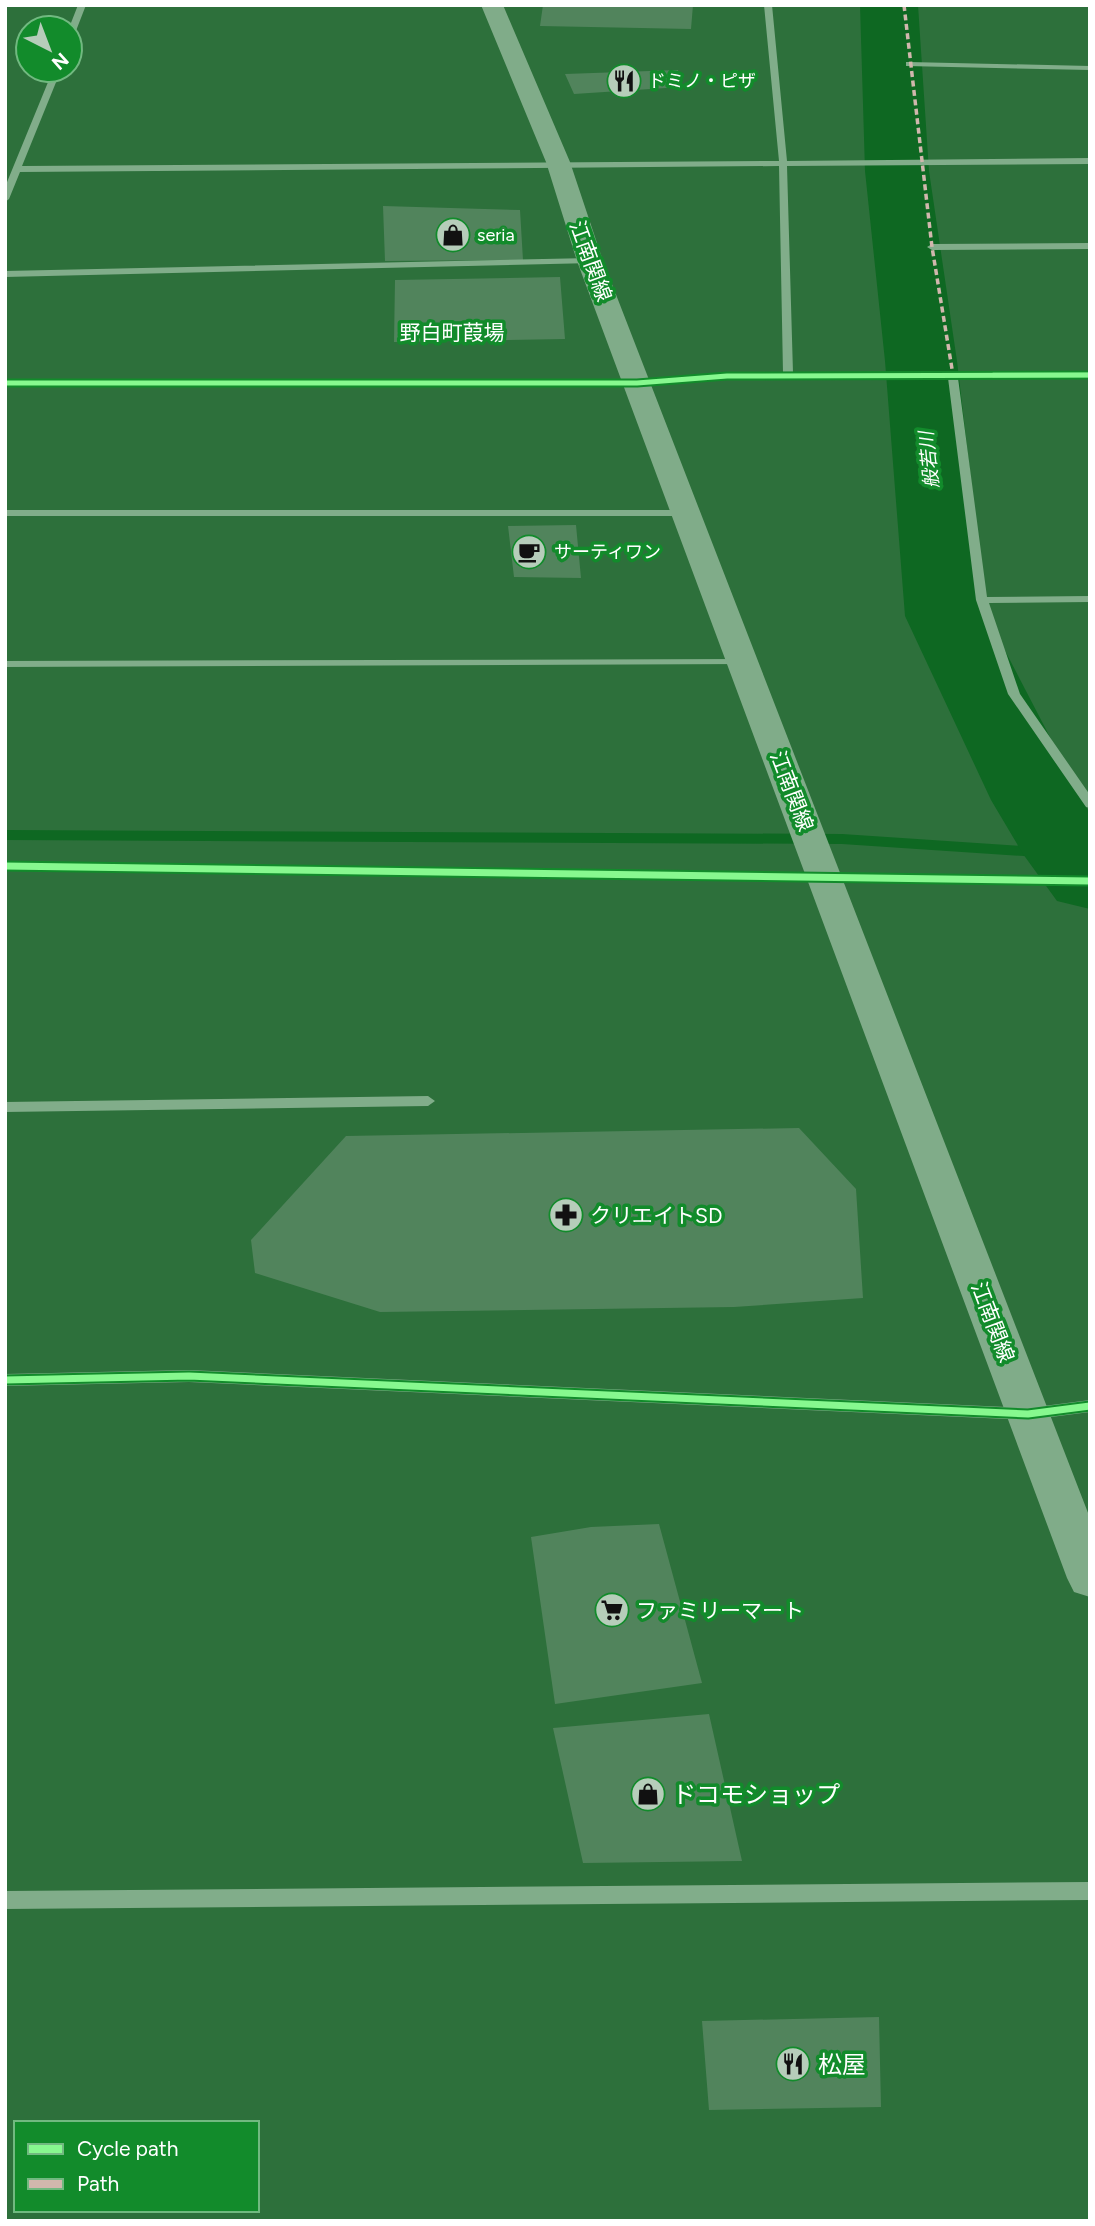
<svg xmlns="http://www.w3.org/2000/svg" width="1095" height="2226" font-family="Figtree,'Noto Sans JP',sans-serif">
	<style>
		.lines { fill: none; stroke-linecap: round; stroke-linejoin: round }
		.stream { fill: #0e6822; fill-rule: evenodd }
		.river { fill: #0e6822; fill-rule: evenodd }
		.building { fill: #51845c }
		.minor { fill: #81ad8a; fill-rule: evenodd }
		.tertiary { fill: #81ad8a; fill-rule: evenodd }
		.primary { fill: #80ac89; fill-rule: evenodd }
		.quiet { stroke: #d1b7ad; stroke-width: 3.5; stroke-dasharray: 6 3.5; stroke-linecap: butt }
		.cycleway-far2-casing { stroke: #128b2b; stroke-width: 7 }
		.cycleway-far1-casing { stroke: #128b2b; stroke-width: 9 }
		.cycleway-casing { stroke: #128b2b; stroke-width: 11 }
		.cycleway-far2 { stroke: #87f88f; stroke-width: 4.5 }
		.cycleway-far1 { stroke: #87f88f; stroke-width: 5 }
		.cycleway { stroke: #87f88f; stroke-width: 7 }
		.labels { text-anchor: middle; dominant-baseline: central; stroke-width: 7; stroke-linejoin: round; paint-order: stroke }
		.far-poi-label { font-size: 18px; fill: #fff; stroke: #128b2b; text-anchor: start }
		.far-water-label { font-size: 19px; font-style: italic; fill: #fff; stroke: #128b2b }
		.street-label { font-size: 21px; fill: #fff; stroke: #128b2b }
		.far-quarter-label { font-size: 21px; fill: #fff; stroke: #128b2b }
		.poi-label { font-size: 21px; fill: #fff; stroke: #128b2b; text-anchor: start }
		.near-poi-label { font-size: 24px; fill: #fff; stroke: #128b2b; text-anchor: start }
	</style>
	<rect width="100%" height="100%" fill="#2d703b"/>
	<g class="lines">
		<path class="stream" d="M 5,830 L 842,834 L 1069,849 L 1077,854 L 1069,859 L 842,844 L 5,840 Z"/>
		<path class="river" d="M 860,5 L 918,5 L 929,171 L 957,361 L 987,616 L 1090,814 L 1090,909 L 1057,901 L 1023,854 L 991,800 L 905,616 L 885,361 L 865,171 Z"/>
	</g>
	<path class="building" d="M 543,5 L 693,5 L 691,29 L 540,26 Z
		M 678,70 L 681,87 L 574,94 L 565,74 Z
		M 383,206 L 520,210 L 523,260 L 385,261 Z
		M 560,277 L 565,339 L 394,342 L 395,280 Z
		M 576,525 L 581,578 L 514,577 L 508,526 Z
		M 799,1128 L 856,1189 L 863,1298 L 734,1307 L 380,1312 L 255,1273 L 251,1240 L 346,1136 Z
		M 659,1524 L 702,1683 L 555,1704 L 531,1537 L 591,1527 Z
		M 709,1714 L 742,1861 L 583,1863 L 553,1728 Z
		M 879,2017 L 881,2107 L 709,2110 L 702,2021 Z"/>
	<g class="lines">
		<path class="minor" d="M 78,5 L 86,5 L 74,36 L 70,38 L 69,28 Z
			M 764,5 L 772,5 L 787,161 L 1090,158 L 1090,164 L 787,166 L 793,373 L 1090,372 L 1090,378 L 958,378 L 987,597 L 1090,596 L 1090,602 L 989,603 L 1020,694 L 1090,795 L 1090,808 L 1086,807 L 1008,694 L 976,600 L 948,378 L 727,379 L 637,386 L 5,386 L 5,380 L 637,380 L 727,373 L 783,373 L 779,166 L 20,172 L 9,199 L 5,202 L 5,187 L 53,70 L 61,70 L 22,166 L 779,161 Z
			M 909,62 L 1090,66 L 1090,70 L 906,66 L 906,62 Z
			M 1090,243 L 1090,249 L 932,250 L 927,247 L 932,244 Z
			M 590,258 L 593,259 L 593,263 L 5,277 L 5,271 Z
			M 5,510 L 687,510 L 692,513 L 687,516 L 5,516 Z
			M 743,659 L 747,660 L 747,664 L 5,667 L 5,661 Z
			M 5,862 L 1090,877 L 1090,885 L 5,870 Z
			M 428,1096 L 435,1101 L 428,1106 L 5,1112 L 5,1102 Z
			M 1090,1882 L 1090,1900 L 5,1909 L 5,1891 Z"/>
		<path class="tertiary" d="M 189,1370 L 1028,1408 L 1090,1400 L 1090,1412 L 1028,1420 L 189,1382 L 5,1386 L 5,1374 Z"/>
		<path class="primary" d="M 481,5 L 503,5 L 570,162 L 603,261 L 1090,1518 L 1090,1597 L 1074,1592 L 1067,1578 L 577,261 L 546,162 Z"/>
		<path class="quiet" d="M 904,5 L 932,247 L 953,375"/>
		<g class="cycleway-far2-casing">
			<path id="cycleway-far2" d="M 993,375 L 1090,375"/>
		</g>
		<g class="cycleway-far1-casing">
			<path id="cycleway-far1" d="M 5,383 L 637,383 L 727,376 L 1090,375"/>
		</g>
		<g class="cycleway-casing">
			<path id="cycleway" d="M 5,866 L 1090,881
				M 5,1380 L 189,1376 L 1028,1414 L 1090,1406"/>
		</g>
		<use href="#cycleway-far2" class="cycleway-far2"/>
		<use href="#cycleway-far1" class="cycleway-far1"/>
		<use href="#cycleway" class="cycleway"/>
	</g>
	<defs>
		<g id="restaurant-disc" transform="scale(1.75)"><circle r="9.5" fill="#b6cdba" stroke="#128b2b"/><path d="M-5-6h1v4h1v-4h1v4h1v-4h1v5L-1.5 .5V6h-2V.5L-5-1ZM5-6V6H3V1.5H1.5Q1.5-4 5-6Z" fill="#111"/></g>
		<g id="shop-disc" transform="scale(1.75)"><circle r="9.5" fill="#b6cdba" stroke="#128b2b"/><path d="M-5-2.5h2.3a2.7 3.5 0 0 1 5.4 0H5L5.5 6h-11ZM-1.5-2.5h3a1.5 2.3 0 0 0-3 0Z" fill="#111"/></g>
		<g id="cafe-disc" transform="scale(1.75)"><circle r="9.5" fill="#b6cdba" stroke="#128b2b"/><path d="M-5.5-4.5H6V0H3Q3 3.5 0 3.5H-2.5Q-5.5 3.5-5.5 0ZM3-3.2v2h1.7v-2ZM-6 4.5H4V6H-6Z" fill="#111"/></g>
		<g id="pharmacy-disc" transform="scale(1.75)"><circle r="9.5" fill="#b6cdba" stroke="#128b2b"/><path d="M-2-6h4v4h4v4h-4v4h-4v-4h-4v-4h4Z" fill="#111"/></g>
		<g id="supermarket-disc" transform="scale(1.75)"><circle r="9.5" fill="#b6cdba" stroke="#128b2b"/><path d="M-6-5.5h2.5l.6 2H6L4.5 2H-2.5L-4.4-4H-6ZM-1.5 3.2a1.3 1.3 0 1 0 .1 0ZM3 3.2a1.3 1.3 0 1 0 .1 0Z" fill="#111"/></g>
	</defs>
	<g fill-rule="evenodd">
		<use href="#restaurant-disc" x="624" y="81"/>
		<use href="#shop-disc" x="453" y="235"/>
		<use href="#cafe-disc" x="529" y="552"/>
		<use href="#pharmacy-disc" x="566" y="1215"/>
		<use href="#supermarket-disc" x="612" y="1610"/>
		<use href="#shop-disc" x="648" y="1794"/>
		<use href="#restaurant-disc" x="793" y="2064"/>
	</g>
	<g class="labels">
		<g class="far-poi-label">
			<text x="648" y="81">ドミノ・ピザ</text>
			<text x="477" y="235">seria</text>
			<text x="554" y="552">サーティワン</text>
		</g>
		<g class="far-water-label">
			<text transform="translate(929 460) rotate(-96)">般若川</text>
		</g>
		<g class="street-label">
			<text transform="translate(591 261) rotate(70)">江南関線</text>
			<text transform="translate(792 791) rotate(69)">江南関線</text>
			<text transform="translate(993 1322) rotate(69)">江南関線</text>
		</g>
		<g class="far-quarter-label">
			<text x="452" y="332">野白町葭場</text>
		</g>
		<g class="poi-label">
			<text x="590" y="1215">クリエイトSD</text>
			<text x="636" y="1610">ファミリーマート</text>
		</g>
		<g class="near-poi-label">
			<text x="672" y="1794">ドコモショップ</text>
			<text x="818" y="2064">松屋</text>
		</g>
	</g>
	<rect width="1095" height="2226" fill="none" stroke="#ffffff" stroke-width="14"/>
	<rect x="14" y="2121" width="245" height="91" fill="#128b2b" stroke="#71b980" stroke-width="2"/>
	<rect x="28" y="2144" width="35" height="10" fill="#87f88f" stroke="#71b980" stroke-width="2"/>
	<text x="77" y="2156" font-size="21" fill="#ffffff">Cycle path</text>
	<rect x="28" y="2179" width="35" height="10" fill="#d1b7ad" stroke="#71b980" stroke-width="2"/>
	<text x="77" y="2191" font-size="21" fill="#ffffff">Path</text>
	<g transform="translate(49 49) rotate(138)"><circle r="33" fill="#128b2b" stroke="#71b980" stroke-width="2"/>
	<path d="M0-5L12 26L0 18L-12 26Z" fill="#b6cdba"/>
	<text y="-10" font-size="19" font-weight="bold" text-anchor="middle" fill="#ffffff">N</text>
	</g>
</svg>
